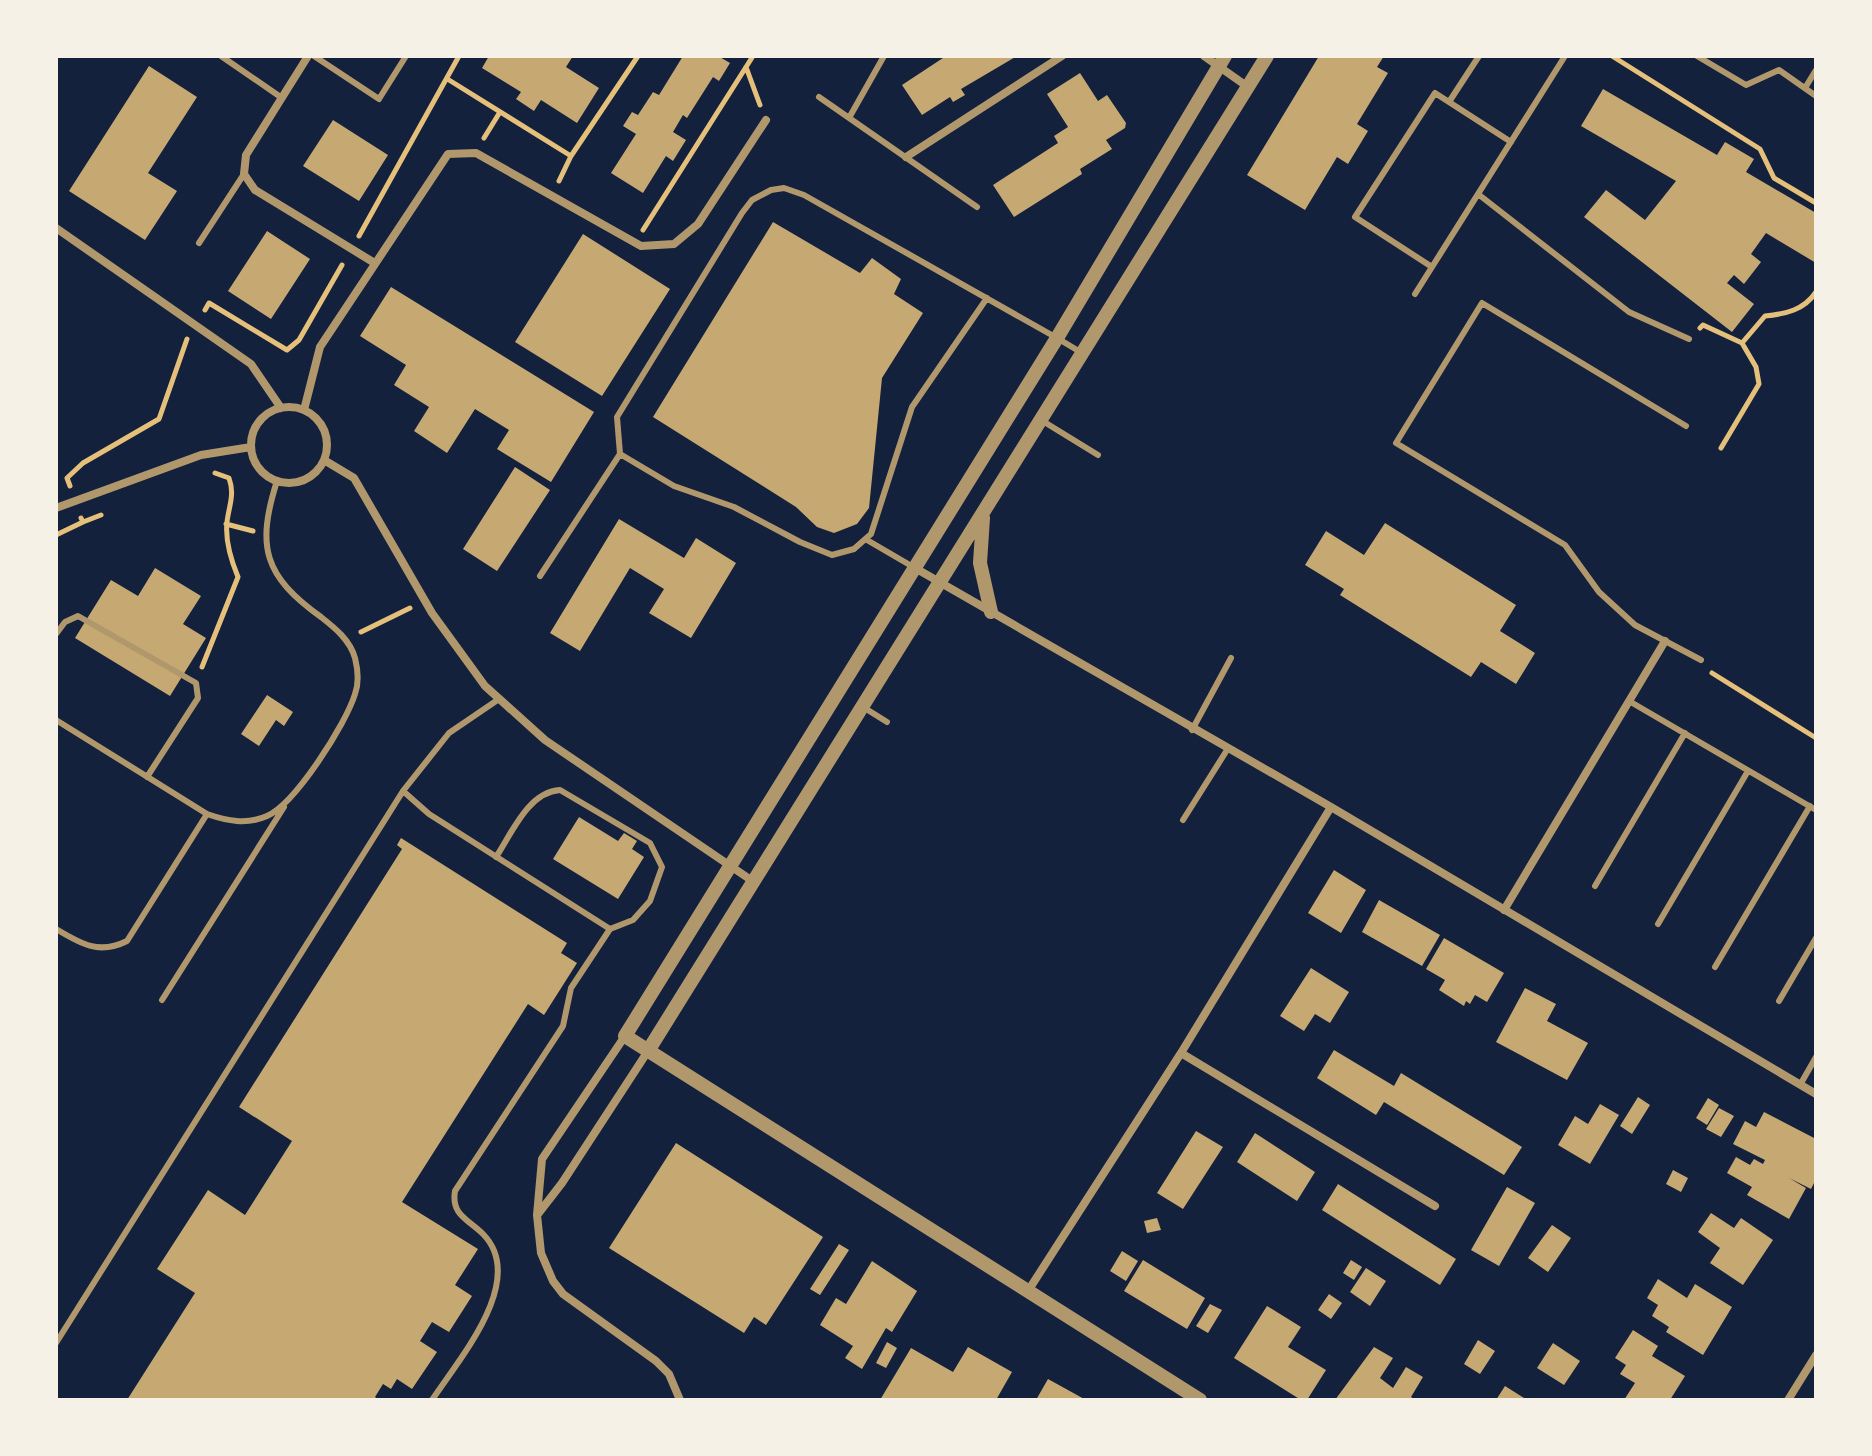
<svg xmlns="http://www.w3.org/2000/svg" width="1872" height="1456" font-family="'Roboto Condensed',sans-serif">
	<style>
		.building { fill: #c6a872 }
		.lines { fill: none; stroke-linecap: round; stroke-linejoin: round }
		.path { stroke: #e5c07b; stroke-width: 5 }
		.service { stroke: #b1986c; stroke-width: 6 }
		.minor { stroke: #b1986c; stroke-width: 8 }
		.tertiary { stroke: #b1986c; stroke-width: 14 }
	</style>
	<rect width="100%" height="100%" fill="#14213d"/>
	<path class="building" d="M 489,56 L 573,56 L 566,67 L 599,88 L 577,123 L 541,100 L 534,111 L 516,99 L 521,92 L 482,68 Z
		M 683,56 L 718,56 L 730,63 L 719,81 L 713,77 L 687,118 L 683,115 L 673,132 L 686,140 L 673,161 L 666,156 L 643,193 L 611,173 L 636,134 L 623,126 L 632,112 L 638,115 L 653,92 L 659,95 Z
		M 946,56 L 1017,56 L 961,89 L 965,95 L 953,102 L 950,97 L 922,115 L 902,85 Z
		M 1319,56 L 1384,56 L 1377,67 L 1388,73 L 1357,124 L 1368,131 L 1348,164 L 1337,157 L 1305,210 L 1247,175 Z
		M 149,66 L 197,97 L 148,173 L 177,191 L 145,240 L 69,191 Z
		M 1080,73 L 1098,101 L 1107,95 L 1126,123 L 1125,128 L 1106,140 L 1112,149 L 1080,169 L 1082,174 L 1014,217 L 993,185 L 1058,143 L 1054,136 L 1068,127 L 1047,94 Z
		M 1603,89 L 1717,155 L 1725,142 L 1754,159 L 1746,172 L 1816,213 L 1816,263 L 1766,233 L 1751,254 L 1761,262 L 1744,284 L 1734,275 L 1727,283 L 1754,304 L 1732,332 L 1584,217 L 1606,190 L 1645,220 L 1676,181 L 1581,126 Z
		M 333,120 L 388,155 L 359,201 L 303,166 Z
		M 773,222 L 860,273 L 872,258 L 901,279 L 894,294 L 923,313 L 882,378 L 869,508 L 857,524 L 834,533 L 817,527 L 796,507 L 653,417 Z
		M 267,231 L 310,259 L 271,319 L 228,291 Z
		M 583,234 L 670,289 L 602,396 L 515,342 Z
		M 391,287 L 594,412 L 551,482 L 497,449 L 509,430 L 475,409 L 447,453 L 414,431 L 429,407 L 394,385 L 406,365 L 360,336 Z
		M 515,467 L 550,490 L 497,571 L 463,549 Z
		M 619,519 L 684,558 L 696,538 L 736,563 L 691,638 L 649,613 L 664,589 L 630,568 L 580,651 L 550,633 Z
		M 1385,523 L 1516,605 L 1500,631 L 1535,653 L 1516,684 L 1481,662 L 1471,677 L 1340,595 L 1344,589 L 1305,565 L 1326,531 L 1364,555 Z
		M 155,568 L 201,596 L 183,624 L 206,638 L 170,696 L 75,638 L 111,580 L 138,596 Z
		M 267,695 L 293,712 L 284,726 L 276,720 L 259,746 L 241,734 Z
		M 579,817 L 618,841 L 624,833 L 637,841 L 632,849 L 644,857 L 618,899 L 553,859 Z
		M 401,838 L 567,943 L 561,953 L 577,963 L 544,1015 L 528,1004 L 402,1202 L 478,1249 L 455,1285 L 472,1296 L 449,1332 L 432,1322 L 420,1341 L 437,1352 L 412,1389 L 397,1379 L 391,1389 L 383,1384 L 375,1397 L 379,1400 L 127,1400 L 195,1293 L 157,1269 L 208,1190 L 245,1215 L 292,1141 L 239,1107 L 402,849 L 397,845 Z
		M 1334,870 L 1366,890 L 1341,933 L 1308,913 Z
		M 1379,900 L 1440,935 L 1422,966 L 1362,932 Z
		M 1444,938 L 1504,973 L 1487,1002 L 1475,995 L 1470,1004 L 1466,1001 L 1464,1006 L 1439,990 L 1445,980 L 1426,969 Z
		M 1311,968 L 1349,992 L 1330,1023 L 1315,1014 L 1304,1031 L 1280,1016 Z
		M 1525,988 L 1556,1004 L 1547,1021 L 1588,1043 L 1567,1080 L 1496,1042 Z
		M 1334,1050 L 1394,1086 L 1401,1073 L 1522,1147 L 1504,1175 L 1384,1102 L 1376,1115 L 1317,1078 Z
		M 1638,1097 L 1650,1105 L 1632,1134 L 1620,1126 Z
		M 1708,1098 L 1719,1105 L 1707,1125 L 1696,1118 Z
		M 1600,1104 L 1619,1115 L 1590,1164 L 1558,1145 L 1575,1116 L 1588,1124 Z
		M 1719,1108 L 1734,1116 L 1721,1137 L 1706,1129 Z
		M 1764,1112 L 1816,1139 L 1816,1179 L 1811,1189 L 1789,1178 L 1806,1188 L 1789,1219 L 1747,1195 L 1752,1187 L 1727,1173 L 1736,1157 L 1750,1165 L 1754,1159 L 1763,1164 L 1765,1160 L 1733,1144 L 1745,1121 L 1756,1127 Z
		M 1196,1131 L 1223,1147 L 1183,1209 L 1157,1193 Z
		M 1255,1133 L 1315,1172 L 1297,1201 L 1237,1162 Z
		M 676,1143 L 823,1237 L 766,1325 L 754,1317 L 744,1333 L 609,1248 Z
		M 1673,1170 L 1688,1178 L 1681,1192 L 1666,1184 Z
		M 1338,1184 L 1456,1259 L 1440,1285 L 1322,1210 Z
		M 1507,1187 L 1535,1203 L 1499,1266 L 1471,1250 Z
		M 1711,1213 L 1734,1228 L 1741,1218 L 1773,1240 L 1743,1285 L 1710,1263 L 1720,1248 L 1698,1232 Z
		M 1157,1218 L 1161,1230 L 1147,1233 L 1144,1221 Z
		M 1552,1225 L 1571,1238 L 1548,1272 L 1528,1258 Z
		M 839,1244 L 849,1250 L 820,1295 L 810,1289 Z
		M 1122,1251 L 1138,1261 L 1126,1281 L 1110,1271 Z
		M 1143,1260 L 1205,1298 L 1187,1329 L 1124,1291 Z
		M 1351,1260 L 1362,1267 L 1354,1280 L 1343,1273 Z
		M 872,1261 L 917,1291 L 892,1332 L 886,1328 L 862,1369 L 845,1358 L 853,1346 L 820,1325 L 836,1298 L 846,1304 Z
		M 1366,1268 L 1386,1281 L 1370,1306 L 1350,1292 Z
		M 1658,1279 L 1687,1298 L 1695,1284 L 1732,1307 L 1703,1355 L 1666,1332 L 1669,1327 L 1652,1316 L 1658,1305 L 1647,1298 Z
		M 1329,1294 L 1342,1303 L 1331,1319 L 1318,1310 Z
		M 1210,1304 L 1222,1310 L 1208,1333 L 1196,1326 Z
		M 1267,1306 L 1301,1327 L 1288,1347 L 1326,1370 L 1307,1400 L 1301,1400 L 1234,1358 Z
		M 1633,1330 L 1658,1346 L 1652,1356 L 1685,1376 L 1670,1400 L 1624,1400 L 1635,1383 L 1620,1374 L 1626,1365 L 1615,1358 Z
		M 1478,1340 L 1495,1351 L 1480,1374 L 1464,1364 Z
		M 887,1342 L 897,1348 L 886,1368 L 876,1363 Z
		M 1553,1343 L 1580,1361 L 1564,1385 L 1537,1368 Z
		M 968,1347 L 1012,1372 L 996,1400 L 880,1400 L 911,1348 L 953,1372 Z
		M 1374,1347 L 1393,1358 L 1380,1378 L 1393,1388 L 1406,1367 L 1423,1377 L 1411,1397 L 1416,1400 L 1335,1400 Z
		M 1048,1379 L 1086,1400 L 1036,1400 Z
		M 1505,1386 L 1527,1400 L 1496,1400 Z"/>
	<g class="lines">
		<path class="path" d="M 1612,56 L 1760,149 L 1774,178 L 1816,203
			M 746,67 L 760,105
			M 449,80 L 571,156
			M 484,138 L 500,112
			M 559,181 L 571,156 L 638,56
			M 643,230 L 753,56
			M 359,236 L 459,56
			M 205,310 L 209,303 L 287,350 L 299,340 L 342,265
			M 1700,328 L 1703,325 L 1742,343
			M 1721,448 L 1759,384 L 1756,367 L 1742,343 L 1765,316 C 1786,314 1804,310 1816,292
			M 70,486 L 67,478 L 83,463 L 159,419 L 187,339
			M 83,522 L 101,515
			M 226,524 L 253,531
			M 56,535 L 83,522 L 81,518
			M 361,632 L 410,608
			M 202,667 L 238,577 C 231,560 225,540 227,522 C 229,505 235,495 229,478 L 215,473
			M 1712,673 L 1816,738"/>
		<path class="service" d="M 221,56 L 282,98
			M 314,56 L 379,99 L 406,56
			M 1479,56 L 1449,102 L 1435,93 L 1355,217 L 1432,267 L 1565,56
			M 1697,56 L 1746,85 L 1779,70 L 1816,96
			M 1805,88 L 1816,70
			M 819,97 L 977,207
			M 1449,102 L 1511,142
			M 849,118 L 884,56
			M 1478,194 L 1629,312 L 1689,339
			M 199,243 L 244,174
			M 1415,294 L 1432,267
			M 987,298 L 912,407 L 871,534 L 854,549 L 832,555 L 800,542 L 734,507 L 674,486 L 620,454 L 617,417 L 742,213 L 752,200 L 771,190 L 784,188 L 804,195 L 1057,338 L 1082,353
			M 1041,420 L 1098,455
			M 1686,426 L 1482,303 L 1396,443 L 1565,545 L 1599,592 L 1635,625 L 1701,660
			M 867,540 L 915,568
			M 540,576 L 620,454
			M 56,634 L 65,622 L 78,616 L 196,683 L 198,698 L 147,777
			M 1629,701 L 1816,810
			M 863,707 L 887,722
			M 56,720 L 207,814 C 227,821 247,825 267,816 C 295,804 346,724 355,694 C 359,683 358,670 355,658 C 350,640 335,628 321,617 C 264,576 256,547 277,481
			M 1192,730 L 1231,658
			M 403,791 L 429,814 L 610,929
			M 1183,820 L 1227,750
			M 1595,886 L 1685,733
			M 1658,924 L 1748,771
			M 56,929 C 81,944 99,955 127,941 L 207,814
			M 1715,967 L 1810,806
			M 162,1000 L 284,807
			M 1779,1001 L 1816,938
			M 1800,1085 L 1816,1057
			M 56,1343 L 403,791 L 449,733 L 499,699
			M 432,1400 C 459,1359 528,1280 483,1234 C 468,1219 451,1215 455,1191 L 563,1026 L 571,988 L 610,929 L 633,920 L 650,901 L 662,867 L 650,843 L 560,790 C 528,792 512,833 496,857"/>
		<path class="minor" d="M 308,56 L 246,155 L 244,174 L 255,190 L 373,262
			M 1204,56 L 1248,87
			M 906,157 L 1062,56
			M 56,228 L 251,364 L 281,408
			M251 445a38 38 0 1 1 76 0a38 38 0 1 1-76 0Z
			M 304,410 L 320,347 L 448,154 L 476,153 L 641,246 L 674,244 L 698,224 L 766,120
			M 324,460 L 354,478 L 432,613 L 485,686 L 545,740 L 754,882
			M 56,508 L 201,455 L 251,447
			M 915,568 L 1331,807 L 1816,1094
			M 1504,910 L 1665,641
			M 625,1036 L 542,1159 L 537,1215 L 541,1253 L 553,1281 L 563,1294 L 656,1361 L 669,1374 L 680,1400
			M 1181,1053 L 1435,1206
			M 538,1214 L 562,1183 L 648,1051
			M 1028,1291 L 1181,1053 L 1331,807
			M 1788,1400 L 1816,1355"/>
		<path class="tertiary" d="M 983,518 L 980,563 L 991,612
			M 648,1051 L 1267,56
			M 1200,1400 L 625,1036 L 1057,338 L 1225,56"/>
	</g>
	<rect width="1872" height="1456" fill="none" stroke="#f6f1e7" stroke-width="116"/>
</svg>
